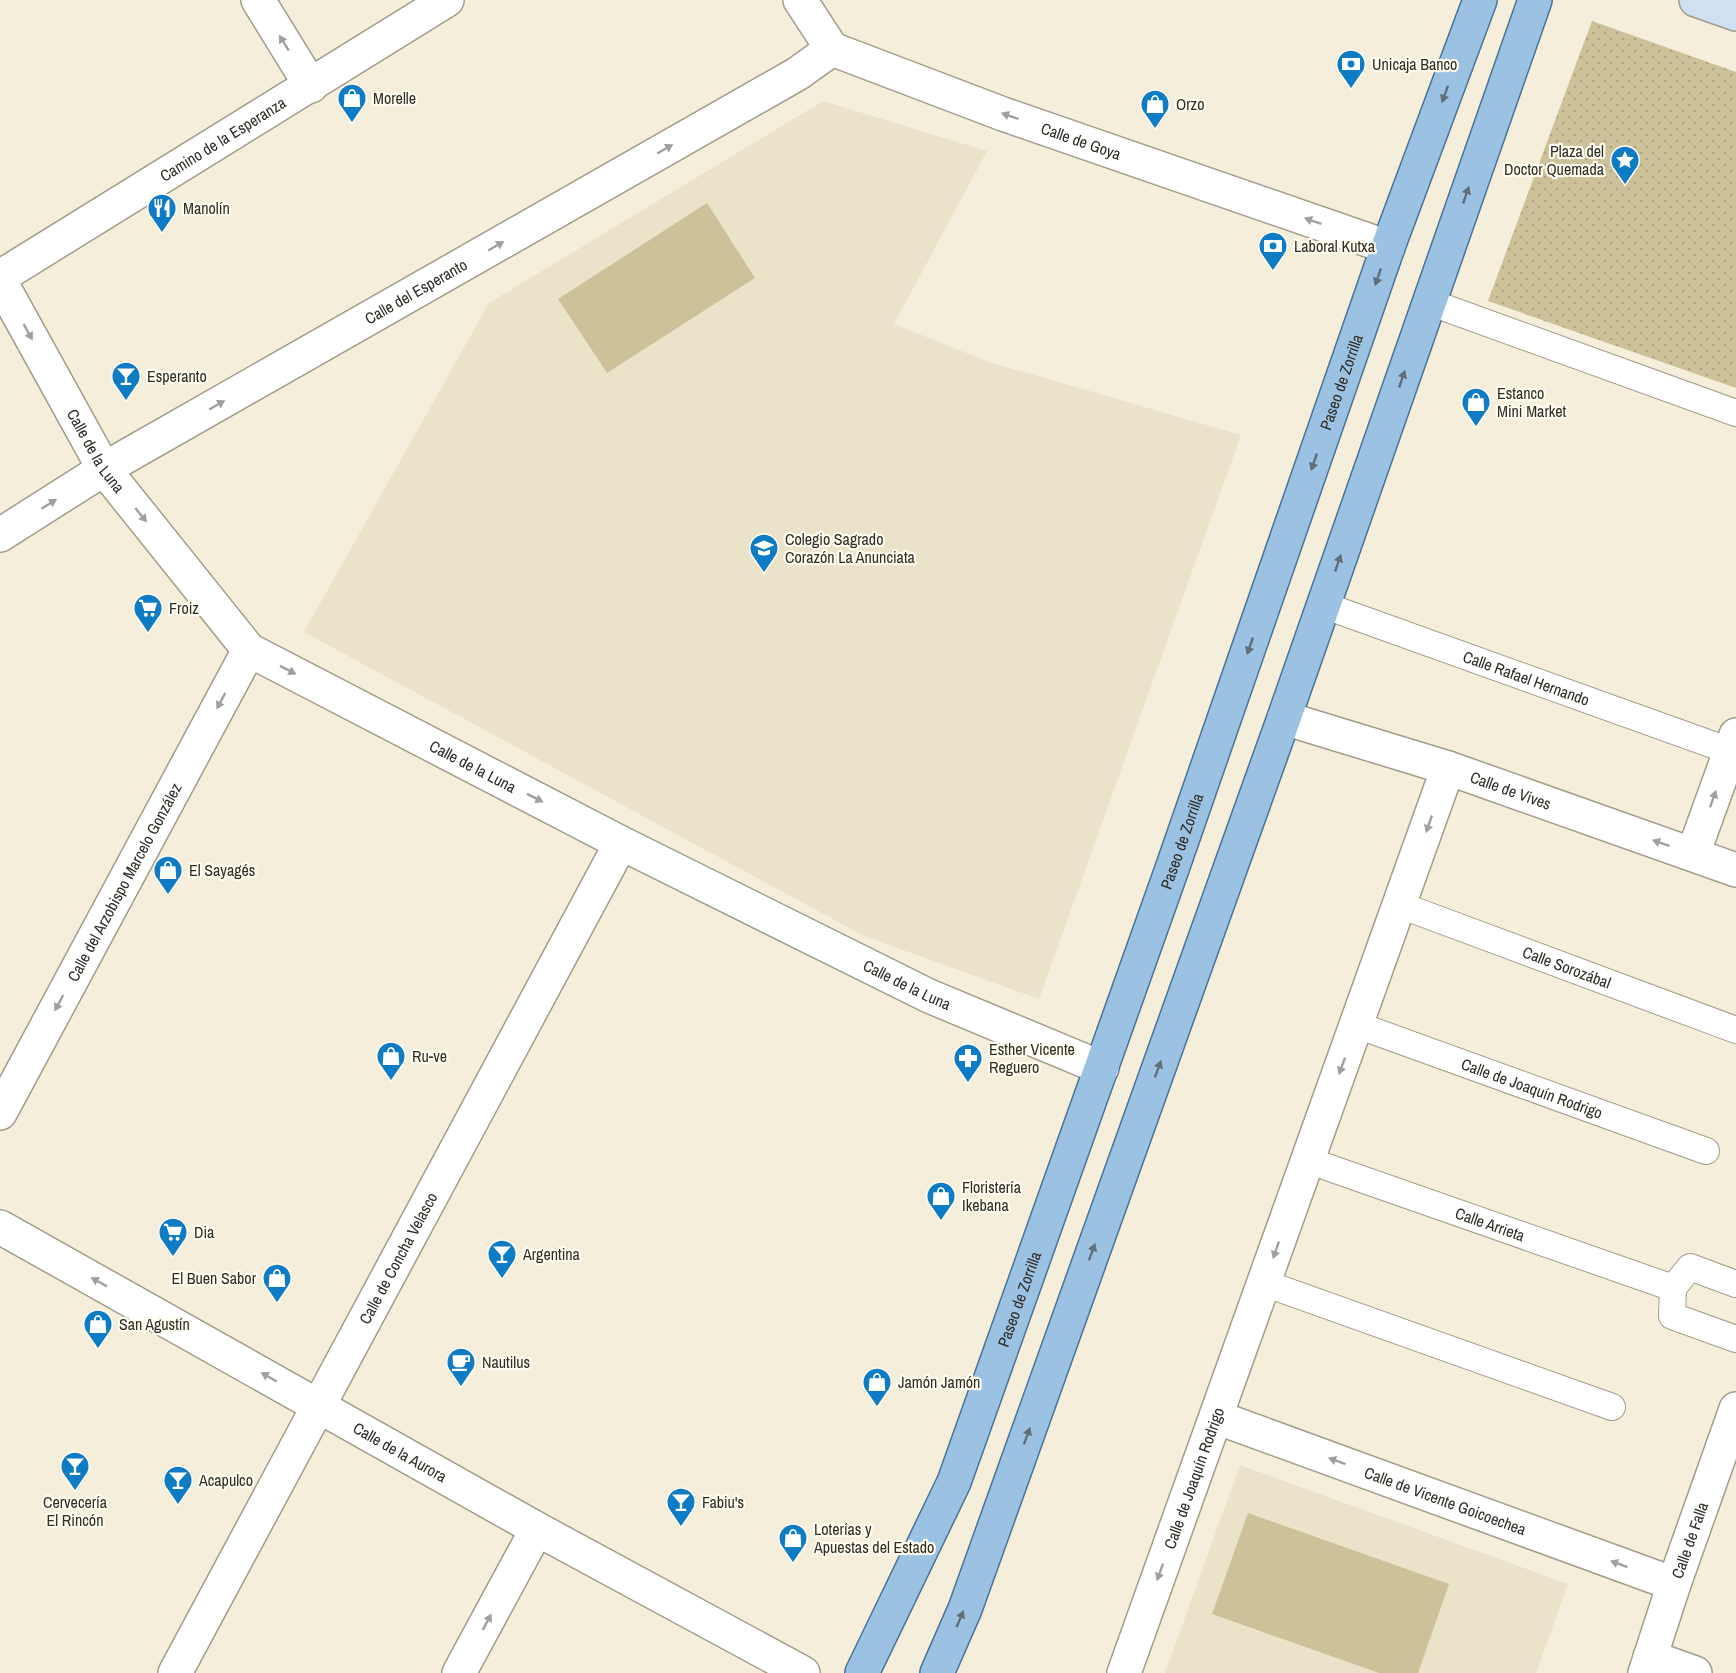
<svg xmlns="http://www.w3.org/2000/svg" width="1736" height="1673" font-family="'Archivo Narrow',sans-serif">
	<style>
		.built { fill: #ebe3c9 }
		.grass { fill: url(#grass-dots) }
		.garden { fill: #cdc19a }
		.lines { fill: none; stroke-linecap: round; stroke-linejoin: round }
		.pedestrian-casing { stroke: #a29d8b; stroke-width: 28 }
		.minor-casing { stroke: #a29d8b; stroke-width: 36 }
		.tertiary-casing { stroke: #a29d8b; stroke-width: 36 }
		.secondary-casing { stroke: #a29d8b; stroke-width: 36 }
		.primary-casing { stroke: #4b7395; stroke-width: 36 }
		.pedestrian { stroke: #fff; stroke-width: 26 }
		.minor { stroke: #fff; stroke-width: 33 }
		.tertiary { stroke: #fff; stroke-width: 33 }
		.secondary { stroke: #cee0f1; stroke-width: 33 }
		.primary { stroke: #9cc2e3; stroke-width: 33 }
		.oneway { fill: #a1a09d }
		.oneway2 { fill: #60707b }
		.labels { text-anchor: middle; dominant-baseline: central; stroke-width: 4.5; stroke-linejoin: round; paint-order: stroke }
		.poi-label { font-size: 16px; fill: #2f2d26; stroke: #fffcf0; text-anchor: start }
		.street-label { font-size: 16px; fill: #2f2d26; stroke: #fffcf0 }
	</style>
	<defs>
		<pattern id="grass-dots" width="8" height="8" patternUnits="userSpaceOnUse" patternTransform="scale(1.5)"><rect width="8" height="8" fill="#cdc19a"/><path d="M2 2h.1M6 6h.1" fill="none" stroke="#b0a685" stroke-width="1.8" stroke-linecap="round"/></pattern>
	</defs>
	<rect width="100%" height="100%" fill="#f4eedb"/>
	<path class="built" d="M 823,101 L 987,151 L 894,324 L 989,362 L 1241,435 L 1039,999 L 864,936 L 304,632 L 489,303 Z
		M 1240,1465 L 1568,1584 L 1536,1673 L 1165,1673 Z"/>
	<path class="grass" d="M 1592,21 L 1736,72 L 1736,388 L 1488,301 Z"/>
	<path class="garden" d="M 707,203 L 755,278 L 607,373 L 558,299 Z
		M 1248,1513 L 1449,1584 L 1418,1673 L 1379,1673 L 1212,1614 Z"/>
	<g class="lines">
		<g class="pedestrian-casing">
			<g id="pedestrian">
				<path d="M 1429,302 L 1736,413"/>
				<path id="s1" d="M 1323,605 L 1730,751"/>
				<path id="s2" d="M 1400,905 L 1736,1030"/>
				<path id="s3" d="M 1357,1025 L 1706,1151"/>
				<path id="s4" d="M 1307,1160 L 1673,1288"/>
				<path d="M 1264,1283 L 1612,1407"/>
				<path d="M 1736,1284 L 1690,1267 L 1673,1288 L 1672,1316 L 1736,1339"/>
			</g>
		</g>
		<g class="minor-casing">
			<g id="minor">
				<path d="M 258,0 L 311,86"/>
				<path id="s5" d="M 800,0 L 832,49 L 1003,114 L 1388,247"/>
				<path id="s6" d="M 0,281 L 104,469 L 249,650 L 621,843 L 929,996 L 1102,1068"/>
				<path id="s7" d="M 0,535 L 104,469 L 797,74 L 832,49"/>
				<path id="s8" d="M 1284,718 L 1448,768 L 1736,870"/>
				<path d="M 1693,854 L 1736,735"/>
				<path id="s9" d="M 0,1113 L 249,650"/>
				<path id="s10" d="M 0,1227 L 537,1529 L 803,1673"/>
				<path id="s11" d="M 1216,1417 L 1674,1584"/>
				<path d="M 1650,1657 L 1695,1673"/>
				<path id="s12" d="M 175,1673 L 621,843"/>
				<path d="M 459,1673 L 537,1529"/>
				<path id="s13" d="M 1124,1673 L 1448,768"/>
				<path id="s14" d="M 1645,1673 L 1674,1584 L 1736,1409"/>
			</g>
		</g>
		<g class="tertiary-casing">
			<g id="tertiary">
				<path id="s15" d="M 0,277 L 447,0"/>
			</g>
		</g>
		<g class="secondary-casing">
			<path id="secondary" d="M 1696,0 L 1736,14"/>
		</g>
		<g class="primary-casing">
			<g id="primary">
				<path id="s16" d="M 862,1673 L 954,1482 L 1173,866 L 1388,247 L 1480,0"/>
				<path d="M 937,1673 L 965,1609 L 1284,718 L 1535,0"/>
			</g>
		</g>
		<use href="#pedestrian" class="pedestrian"/>
		<use href="#minor" class="minor"/>
		<use href="#tertiary" class="tertiary"/>
		<use href="#secondary" class="secondary"/>
		<use href="#primary" class="primary"/>
	</g>
	<defs><path id="oneway-solid" d="M-6-.8H1V-3.2L6.5 0L1 3.2V.8H-6Z" transform="scale(1.5)"/></defs>
	<g class="oneway">
		<use href="#oneway-solid" transform="translate(284 43) rotate(-122)"/>
		<use href="#oneway-solid" transform="translate(1010 116) rotate(-161)"/>
		<use href="#oneway-solid" transform="translate(665 149) rotate(-30)"/>
		<use href="#oneway-solid" transform="translate(1313 221) rotate(-161)"/>
		<use href="#oneway-solid" transform="translate(496 246) rotate(-30)"/>
		<use href="#oneway-solid" transform="translate(28 332) rotate(61)"/>
		<use href="#oneway-solid" transform="translate(217 405) rotate(-30)"/>
		<use href="#oneway-solid" transform="translate(49 504) rotate(-32)"/>
		<use href="#oneway-solid" transform="translate(141 515) rotate(51)"/>
		<use href="#oneway-solid" transform="translate(288 670) rotate(27)"/>
		<use href="#oneway-solid" transform="translate(221 701) rotate(118)"/>
		<use href="#oneway-solid" transform="translate(535 798) rotate(27)"/>
		<use href="#oneway-solid" transform="translate(1713 799) rotate(-70)"/>
		<use href="#oneway-solid" transform="translate(1429 824) rotate(109)"/>
		<use href="#oneway-solid" transform="translate(1661 843) rotate(-161)"/>
		<use href="#oneway-solid" transform="translate(59 1003) rotate(118)"/>
		<use href="#oneway-solid" transform="translate(1342 1066) rotate(110)"/>
		<use href="#oneway-solid" transform="translate(1276 1250) rotate(109)"/>
		<use href="#oneway-solid" transform="translate(99 1282) rotate(-151)"/>
		<use href="#oneway-solid" transform="translate(269 1377) rotate(-150)"/>
		<use href="#oneway-solid" transform="translate(1337 1461) rotate(-160)"/>
		<use href="#oneway-solid" transform="translate(1619 1564) rotate(-160)"/>
		<use href="#oneway-solid" transform="translate(1160 1572) rotate(110)"/>
		<use href="#oneway-solid" transform="translate(487 1622) rotate(-62)"/>
	</g>
	<g class="oneway2">
		<use href="#oneway-solid" transform="translate(1445 94) rotate(110)"/>
		<use href="#oneway-solid" transform="translate(1466 195) rotate(-71)"/>
		<use href="#oneway-solid" transform="translate(1378 277) rotate(109)"/>
		<use href="#oneway-solid" transform="translate(1402 379) rotate(-71)"/>
		<use href="#oneway-solid" transform="translate(1314 462) rotate(109)"/>
		<use href="#oneway-solid" transform="translate(1338 563) rotate(-71)"/>
		<use href="#oneway-solid" transform="translate(1250 646) rotate(109)"/>
		<use href="#oneway-solid" transform="translate(1158 1069) rotate(-70)"/>
		<use href="#oneway-solid" transform="translate(1092 1252) rotate(-70)"/>
		<use href="#oneway-solid" transform="translate(1027 1436) rotate(-70)"/>
		<use href="#oneway-solid" transform="translate(960 1619) rotate(-67)"/>
	</g>
	<defs>
		<g id="bank-pin" transform="scale(1.5)"><path d="M0 17L-7.5 6A9.5 9.5 0 1 1 7.5 6Z" fill="#0e7bc5" stroke="#fffcf0"/><path d="M-6-4H6V4H-6ZM0-2.3a2.3 2.3 0 1 0 0 4.6a2.3 2.3 0 1 0 0-4.6Z" fill="#fff"/></g>
		<g id="shop-pin" transform="scale(1.5)"><path d="M0 17L-7.5 6A9.5 9.5 0 1 1 7.5 6Z" fill="#0e7bc5" stroke="#fffcf0"/><path d="M-5-2.5h2.3a2.7 3.5 0 0 1 5.4 0H5L5.5 6h-11ZM-1.5-2.5h3a1.5 2.3 0 0 0-3 0Z" fill="#fff"/></g>
		<g id="sight-pin" transform="scale(1.5)"><path d="M0 17L-7.5 6A9.5 9.5 0 1 1 7.5 6Z" fill="#0e7bc5" stroke="#fffcf0"/><path d="M0-6L1.8-2.2L6-1.7L2.9 1.2L3.7 5.4L0 3.3L-3.7 5.4L-2.9 1.2L-6-1.7L-1.8-2.2Z" fill="#fff"/></g>
		<g id="restaurant-pin" transform="scale(1.5)"><path d="M0 17L-7.5 6A9.5 9.5 0 1 1 7.5 6Z" fill="#0e7bc5" stroke="#fffcf0"/><path d="M-5-6h1v4h1v-4h1v4h1v-4h1v5L-1.5 .5V6h-2V.5L-5-1ZM5-6V6H3V1.5H1.5Q1.5-4 5-6Z" fill="#fff"/></g>
		<g id="bar-pin" transform="scale(1.5)"><path d="M0 17L-7.5 6A9.5 9.5 0 1 1 7.5 6Z" fill="#0e7bc5" stroke="#fffcf0"/><path d="M-6-5H6L.8 .8V4.5H3.5V6h-7V4.5H-.8V.8Z" fill="#fff"/></g>
		<g id="school-pin" transform="scale(1.5)"><path d="M0 17L-7.5 6A9.5 9.5 0 1 1 7.5 6Z" fill="#0e7bc5" stroke="#fffcf0"/><path d="M0-5L7-2L0 1L-7-2ZM-4 1L0 2.5L4 1V4Q0 6-4 4Z" fill="#fff"/></g>
		<g id="supermarket-pin" transform="scale(1.5)"><path d="M0 17L-7.5 6A9.5 9.5 0 1 1 7.5 6Z" fill="#0e7bc5" stroke="#fffcf0"/><path d="M-6-5.5h2.5l.6 2H6L4.5 2H-2.5L-4.4-4H-6ZM-1.5 3.2a1.3 1.3 0 1 0 .1 0ZM3 3.2a1.3 1.3 0 1 0 .1 0Z" fill="#fff"/></g>
		<g id="pharmacy-pin" transform="scale(1.5)"><path d="M0 17L-7.5 6A9.5 9.5 0 1 1 7.5 6Z" fill="#0e7bc5" stroke="#fffcf0"/><path d="M-2-6h4v4h4v4h-4v4h-4v-4h-4v-4h4Z" fill="#fff"/></g>
		<g id="cafe-pin" transform="scale(1.5)"><path d="M0 17L-7.5 6A9.5 9.5 0 1 1 7.5 6Z" fill="#0e7bc5" stroke="#fffcf0"/><path d="M-5.5-4.5H6V0H3Q3 3.5 0 3.5H-2.5Q-5.5 3.5-5.5 0ZM3-3.2v2h1.7v-2ZM-6 4.5H4V6H-6Z" fill="#fff"/></g>
	</defs>
	<g fill-rule="evenodd">
		<use href="#bank-pin" x="1351" y="64"/>
		<use href="#shop-pin" x="352" y="98"/>
		<use href="#shop-pin" x="1155" y="104"/>
		<use href="#sight-pin" x="1625" y="160"/>
		<use href="#restaurant-pin" x="162" y="208"/>
		<use href="#bank-pin" x="1273" y="246"/>
		<use href="#bar-pin" x="126" y="376"/>
		<use href="#shop-pin" x="1476" y="402"/>
		<use href="#school-pin" x="764" y="548"/>
		<use href="#supermarket-pin" x="148" y="608"/>
		<use href="#shop-pin" x="168" y="870"/>
		<use href="#shop-pin" x="391" y="1056"/>
		<use href="#pharmacy-pin" x="968" y="1058"/>
		<use href="#shop-pin" x="941" y="1196"/>
		<use href="#supermarket-pin" x="173" y="1232"/>
		<use href="#bar-pin" x="502" y="1254"/>
		<use href="#shop-pin" x="277" y="1278"/>
		<use href="#shop-pin" x="98" y="1324"/>
		<use href="#cafe-pin" x="461" y="1362"/>
		<use href="#shop-pin" x="877" y="1382"/>
		<use href="#bar-pin" x="75" y="1466"/>
		<use href="#bar-pin" x="178" y="1480"/>
		<use href="#bar-pin" x="681" y="1502"/>
		<use href="#shop-pin" x="793" y="1538"/>
	</g>
	<g class="labels">
		<g class="poi-label">
			<text x="1372" y="64">Unicaja Banco</text>
			<text x="373" y="98">Morelle</text>
			<text x="1176" y="104">Orzo</text>
			<text x="1604" y="151" text-anchor="end">Plaza del<tspan x="1604" dy="18">Doctor Quemada</tspan></text>
			<text x="183" y="208">Manolín</text>
			<text x="1294" y="246">Laboral Kutxa</text>
			<text x="147" y="376">Esperanto</text>
			<text x="1497" y="393">Estanco<tspan x="1497" dy="18">Mini Market</tspan></text>
			<text x="785" y="539">Colegio Sagrado<tspan x="785" dy="18">Corazón La Anunciata</tspan></text>
			<text x="169" y="608">Froiz</text>
			<text x="189" y="870">El Sayagés</text>
			<text x="989" y="1049">Esther Vicente<tspan x="989" dy="18">Reguero</tspan></text>
			<text x="412" y="1056">Ru-ve</text>
			<text x="962" y="1187">Floristería<tspan x="962" dy="18">Ikebana</tspan></text>
			<text x="194" y="1232">Dia</text>
			<text x="523" y="1254">Argentina</text>
			<text x="256" y="1278" text-anchor="end">El Buen Sabor</text>
			<text x="119" y="1324">San Agustín</text>
			<text x="482" y="1362">Nautilus</text>
			<text x="898" y="1382">Jamón Jamón</text>
			<text x="199" y="1480">Acapulco</text>
			<text x="75" y="1502" text-anchor="middle">Cervecería<tspan x="75" dy="18">El Rincón</tspan></text>
			<text x="702" y="1502">Fabiu's</text>
			<text x="814" y="1529">Loterías y<tspan x="814" dy="18">Apuestas del Estado</tspan></text>
		</g>
		<g class="street-label">
			<text stroke="none"><textPath href="#s15" startOffset="262">Camino de la Esperanza</textPath></text>
			<text stroke="none"><textPath href="#s5" startOffset="324">Calle de Goya</textPath></text>
			<text stroke="none"><textPath href="#s7" startOffset="482">Calle del Esperanto</textPath></text>
			<text stroke="none"><textPath href="#s16" startOffset="1378">Paseo de Zorrilla</textPath></text>
			<text stroke="none"><textPath href="#s6" startOffset="195">Calle de la Luna</textPath></text>
			<text stroke="none"><textPath href="#s1" startOffset="216">Calle Rafael Hernando</textPath></text>
			<text stroke="none"><textPath href="#s6" startOffset="699">Calle de la Luna</textPath></text>
			<text stroke="none"><textPath href="#s8" startOffset="238">Calle de Vives</textPath></text>
			<text stroke="none"><textPath href="#s16" startOffset="892">Paseo de Zorrilla</textPath></text>
			<text stroke="none"><textPath href="#s9" startOffset="262">Calle del Arzobispo Marcelo González</textPath></text>
			<text stroke="none"><textPath href="#s2" startOffset="178">Calle Sorozábal</textPath></text>
			<text stroke="none"><textPath href="#s6" startOffset="1185">Calle de la Luna</textPath></text>
			<text stroke="none"><textPath href="#s3" startOffset="186">Calle de Joaquín Rodrigo</textPath></text>
			<text stroke="none"><textPath href="#s4" startOffset="194">Calle Arrieta</textPath></text>
			<text stroke="none"><textPath href="#s12" startOffset="471">Calle de Concha Velasco</textPath></text>
			<text stroke="none"><textPath href="#s16" startOffset="406">Paseo de Zorrilla</textPath></text>
			<text stroke="none"><textPath href="#s10" startOffset="459">Calle de la Aurora</textPath></text>
			<text stroke="none"><textPath href="#s13" startOffset="207">Calle de Joaquín Rodrigo</textPath></text>
			<text stroke="none"><textPath href="#s11" startOffset="244">Calle de Vicente Goicoechea</textPath></text>
			<text stroke="none"><textPath href="#s14" startOffset="140">Calle de Falla</textPath></text>
		</g>
	</g>
</svg>
